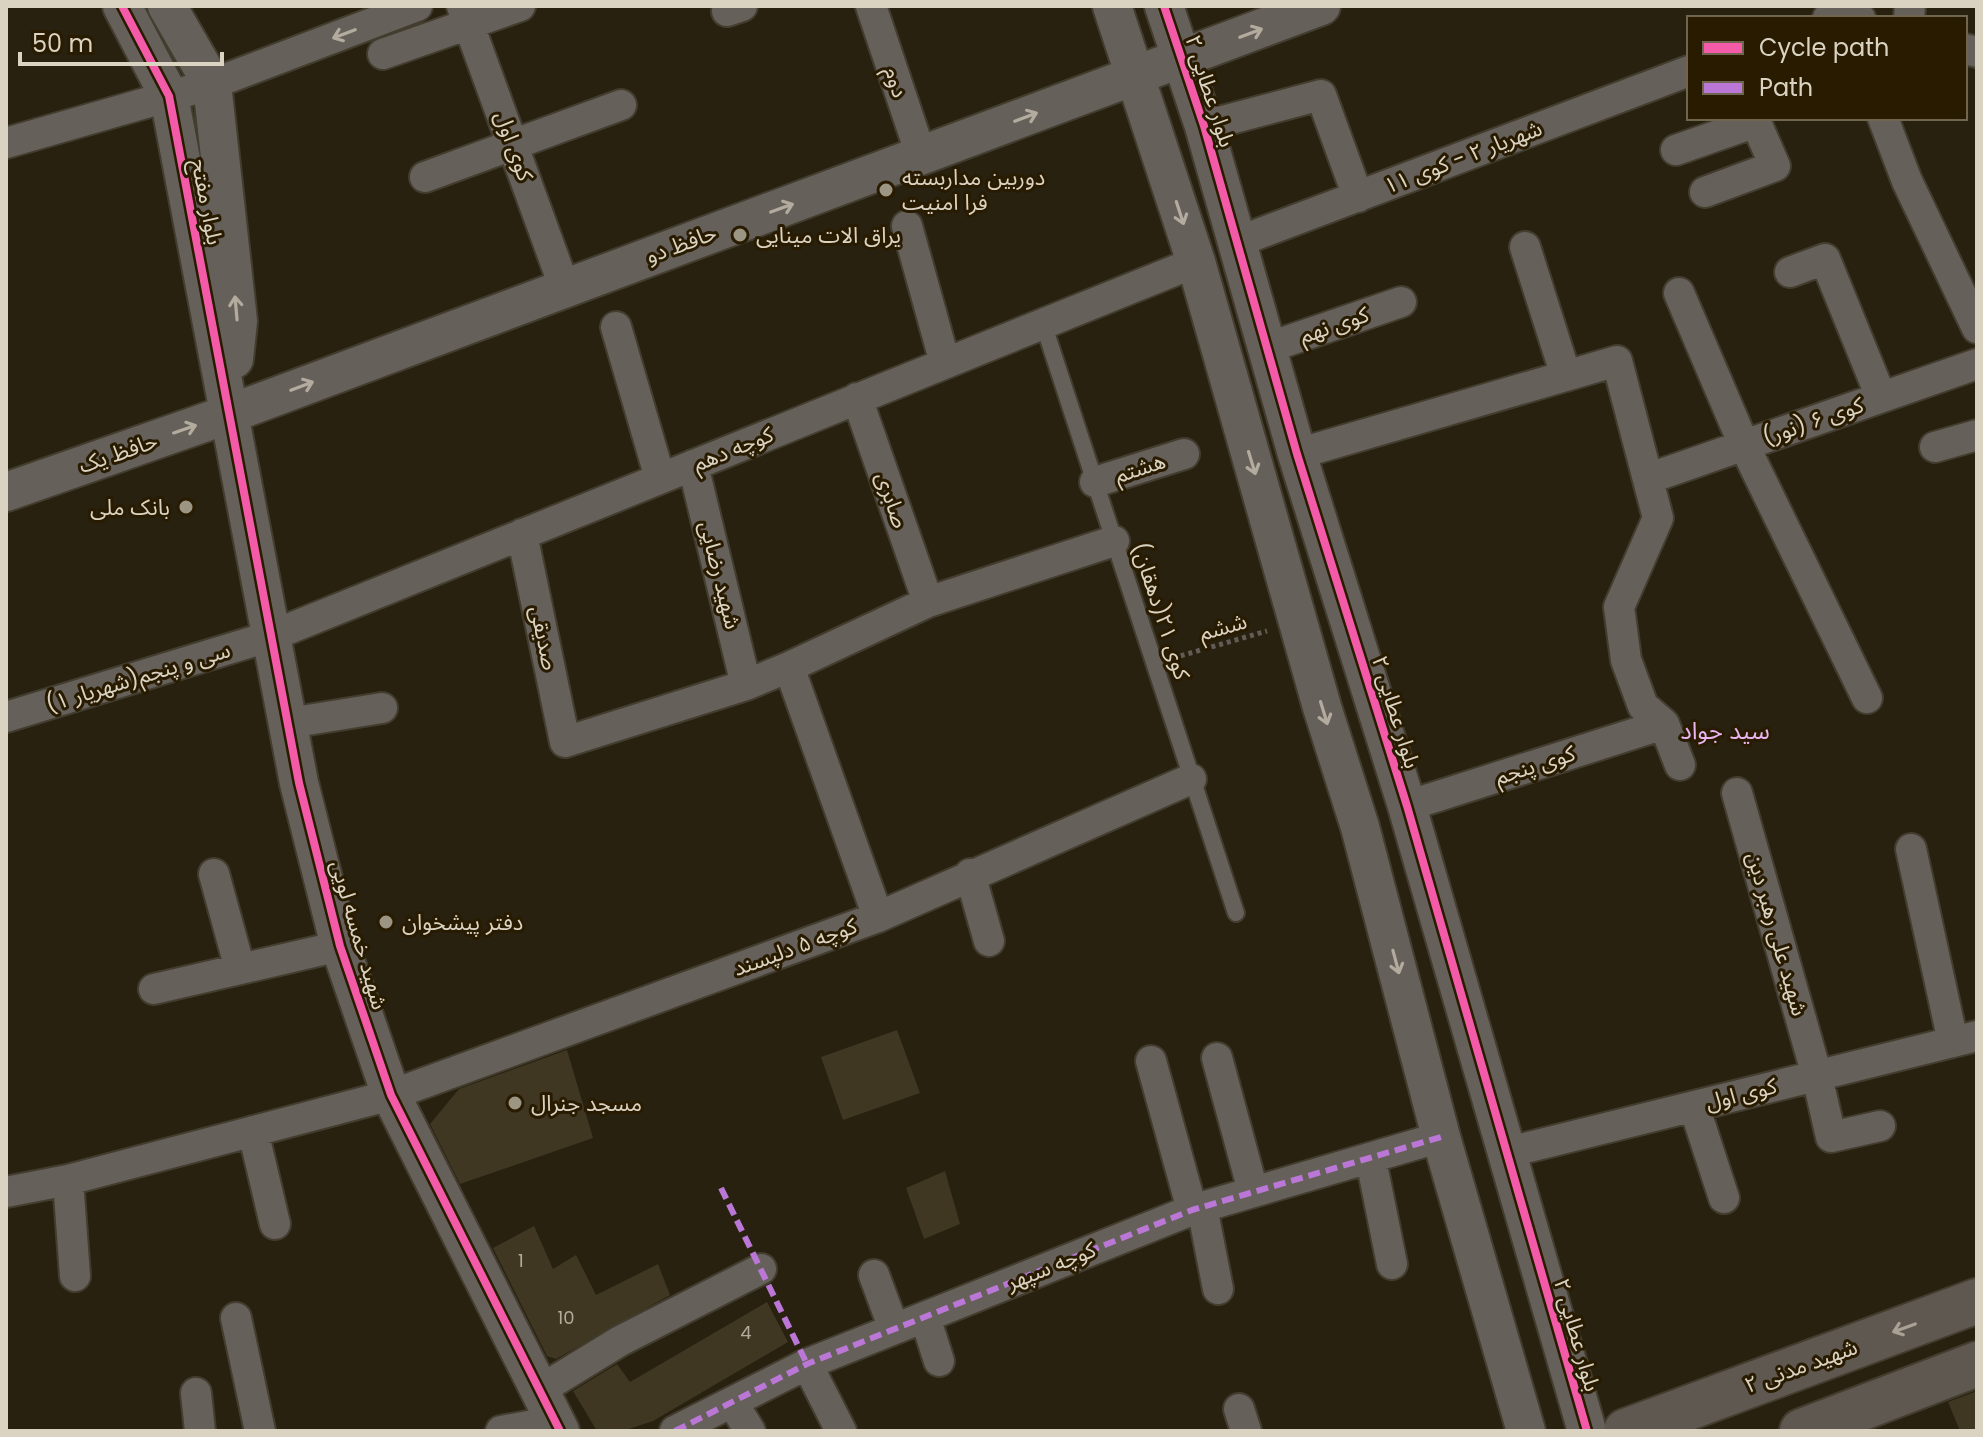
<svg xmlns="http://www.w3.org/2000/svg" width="1983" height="1437" font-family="Poppins,'Noto Sans Arabic',sans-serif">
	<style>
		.building { fill: #3f3721 }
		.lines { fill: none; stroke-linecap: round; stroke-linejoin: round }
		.service-casing { stroke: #423d2e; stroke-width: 20 }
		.minor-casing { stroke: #423d2e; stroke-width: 34 }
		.tertiary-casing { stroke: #423d2e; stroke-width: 42 }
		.secondary-casing { stroke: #423d2e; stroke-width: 48 }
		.path { stroke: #625c55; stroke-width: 5; stroke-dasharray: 4 4; stroke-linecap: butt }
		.service { stroke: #66605b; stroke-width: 16 }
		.minor { stroke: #66605b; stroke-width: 30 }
		.tertiary { stroke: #66605b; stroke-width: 38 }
		.secondary { stroke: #5f5850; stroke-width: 44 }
		.quiet { stroke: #ba77d6; stroke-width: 6; stroke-dasharray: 12 6; stroke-linecap: butt }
		.cycleway-casing { stroke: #281b00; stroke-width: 13 }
		.cycleway { stroke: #f35aa7; stroke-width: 8 }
		.oneway { stroke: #b2ab9e }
		.oneway2 { stroke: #a9a294 }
		.poi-dot { fill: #9c9584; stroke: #281b00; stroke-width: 3 }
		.labels { text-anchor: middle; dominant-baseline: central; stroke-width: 6; stroke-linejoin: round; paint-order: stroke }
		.number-label { font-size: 18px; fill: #b4ac9a }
		.street-label { font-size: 22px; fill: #dbd3c2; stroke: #281b00 }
		.poi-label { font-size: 22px; fill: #dbd3c2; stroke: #281b00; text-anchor: start }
		.neighbourhood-label { font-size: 24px; fill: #eab4f0; stroke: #281b00 }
	</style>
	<rect width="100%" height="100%" fill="#282110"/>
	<path class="building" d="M 897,1030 L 920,1093 L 843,1120 L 821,1057 Z
		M 567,1050 L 593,1138 L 460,1184 L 430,1124 L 459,1089 Z
		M 945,1171 L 960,1224 L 924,1239 L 906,1188 Z
		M 534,1226 L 553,1269 L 576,1255 L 596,1295 L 658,1264 L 670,1295 L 556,1359 L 547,1356 L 493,1248 Z
		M 767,1302 L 788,1342 L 653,1421 L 623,1431 L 597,1431 L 573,1391 L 617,1364 L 630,1382 Z
		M 1977,1391 L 1977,1431 L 1960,1431 L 1948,1402 Z"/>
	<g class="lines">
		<g class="service-casing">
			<path id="service" d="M 1043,323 L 1236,913"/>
		</g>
		<g class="minor-casing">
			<path id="minor" d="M 462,6 L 564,286
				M 871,6 L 922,158
				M 727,11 L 742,6
				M 1828,18 L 1844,12 L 1860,18
				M 1909,18 L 1910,6
				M 1965,49 L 1977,52
				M 383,54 L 520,6
				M 1883,118 L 1907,181 L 1977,328
				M 1204,126 L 1321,95 L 1358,197
				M 6,143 L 212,84 L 417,6
				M 1676,150 L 1756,122
				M 425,177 L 621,105
				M 1705,192 L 1775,166 L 1754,118
				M 907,226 L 945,363
				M 1237,242 L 1689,71
				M 1525,247 L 1566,376
				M 1790,272 L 1825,259 L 1881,397
				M 1679,293 L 1744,445 L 1867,698
				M 616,327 L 660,478
				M 1267,348 L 1401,302
				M 857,398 L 928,602
				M 1935,447 L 1977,435
				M 1297,454 L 1617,361 L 1658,518 L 1619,607 L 1626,660 L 1643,706 L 1664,724 L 1680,765
				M 693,465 L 746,685
				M 1650,478 L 1977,364
				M 1095,482 L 1184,454
				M 522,534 L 565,742 L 746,685 L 789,667
				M 6,717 L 271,636 L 1196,262
				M 289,723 L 382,708
				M 1737,793 L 1817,1076 L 1831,1137 L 1880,1126
				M 1407,806 L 1664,724
				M 1911,849 L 1953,1042
				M 214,874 L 240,969
				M 970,874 L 989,941
				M 878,917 L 789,667 L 928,602 L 1114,541
				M 154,989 L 340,946
				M 1217,1058 L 1253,1191
				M 1151,1061 L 1192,1210
				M 1694,1106 L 1724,1198
				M 253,1131 L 275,1224
				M 1505,1153 L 1977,1036
				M 1371,1160 L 1392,1264
				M 68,1180 L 75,1276
				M 6,1192 L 68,1180 L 391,1095 L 878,917 L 1191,779
				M 1202,1207 L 1218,1289
				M 874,1275 L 894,1329
				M 925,1317 L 939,1361
				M 236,1318 L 260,1431
				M 807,1364 L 841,1431
				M 540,1390 L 620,1341 L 761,1269
				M 196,1393 L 200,1431
				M 732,1402 L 750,1431
				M 1239,1409 L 1246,1431
				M 501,1431 L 556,1421
				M 675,1431 L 807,1364 L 1192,1210 L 1441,1137"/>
		</g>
		<g class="tertiary-casing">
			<path id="tertiary" d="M 122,6 L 169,96 L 299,783 L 340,946 L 391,1095 L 560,1431
				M 167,6 L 212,84 L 238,321 L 234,359
				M 1112,6 L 1196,262 L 1322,707 L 1360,827 L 1441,1137 L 1526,1431
				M 1164,6 L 1204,126 L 1297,454 L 1407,806 L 1587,1431
				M 6,492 L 229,414 L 1321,6"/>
		</g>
		<g class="secondary-casing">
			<path id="secondary" d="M 1626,1431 L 1977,1301
				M 1802,1431 L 1977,1364"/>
		</g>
		<path class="path" d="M 1173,658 L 1267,631"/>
		<use href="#service" class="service"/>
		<use href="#minor" class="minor"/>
		<use href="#tertiary" class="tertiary"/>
		<use href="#secondary" class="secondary"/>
		<path class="quiet" d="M 721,1188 L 807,1364
			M 675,1431 L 807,1364 L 1192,1210 L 1441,1137"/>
		<g class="cycleway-casing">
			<path id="cycleway" d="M 122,6 L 169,96 L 299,783 L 340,946 L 391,1095 L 560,1431
				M 1164,6 L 1204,126 L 1297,454 L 1407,806 L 1587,1431"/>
		</g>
		<use href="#cycleway" class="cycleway"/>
	</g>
	<defs><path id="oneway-shaft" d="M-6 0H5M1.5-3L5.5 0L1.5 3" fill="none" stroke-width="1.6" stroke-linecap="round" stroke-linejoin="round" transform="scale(2)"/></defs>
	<g class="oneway">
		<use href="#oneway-shaft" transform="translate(1251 33) rotate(-21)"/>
		<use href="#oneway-shaft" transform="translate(344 34) rotate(159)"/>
		<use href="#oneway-shaft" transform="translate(1026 117) rotate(-21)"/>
		<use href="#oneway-shaft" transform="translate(782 208) rotate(-20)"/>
		<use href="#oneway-shaft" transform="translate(1180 213) rotate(72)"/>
		<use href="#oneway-shaft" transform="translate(236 308) rotate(-95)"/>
		<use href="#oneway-shaft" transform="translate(302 386) rotate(-21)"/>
		<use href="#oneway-shaft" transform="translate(185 429) rotate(-19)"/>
		<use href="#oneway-shaft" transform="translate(1252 463) rotate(73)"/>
		<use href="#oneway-shaft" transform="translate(1324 713) rotate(73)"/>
		<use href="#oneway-shaft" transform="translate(1396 962) rotate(75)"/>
	</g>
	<use class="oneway2" href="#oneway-shaft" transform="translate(1904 1328) rotate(160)"/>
	<g class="poi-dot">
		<circle cx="886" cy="190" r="8"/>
		<circle cx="740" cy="235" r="8"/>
		<circle cx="186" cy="507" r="8"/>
		<circle cx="386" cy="922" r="8"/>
		<circle cx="515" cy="1103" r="8"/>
	</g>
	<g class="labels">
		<g class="number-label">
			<text x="521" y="1260">1</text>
			<text x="566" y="1317">10</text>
			<text x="746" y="1332">4</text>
		</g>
		<g class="street-label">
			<text transform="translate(896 82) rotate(71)">دوم</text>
			<text transform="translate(1210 91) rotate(72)">بلوار عطایی ۲</text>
			<text transform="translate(514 146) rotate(70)">کوی اول</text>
			<text transform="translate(1463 157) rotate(-21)">شهریار ۲ - کوی ۱۱</text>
			<text transform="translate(207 202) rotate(79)">بلوار مفتح</text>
			<text transform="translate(681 244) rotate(-20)">حافظ دو</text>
			<text transform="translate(1334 325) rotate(-19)">کوی نهم</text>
			<text transform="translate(1813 421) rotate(-19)">کوی ۶ (نور)</text>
			<text transform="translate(733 449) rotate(-22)">کوچه دهم</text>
			<text transform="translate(118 453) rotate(-19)">حافظ یک</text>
			<text transform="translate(1140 468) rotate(-18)">هشتم</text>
			<text transform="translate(892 500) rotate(71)">صابری</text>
			<text transform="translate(720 575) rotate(76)">شهید رضایی</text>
			<text transform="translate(1161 611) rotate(72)">کوی ۲۱(دهقان)</text>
			<text transform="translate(1223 627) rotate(-16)">ششم</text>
			<text transform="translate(544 638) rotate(78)">صدیقی</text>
			<text transform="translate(138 677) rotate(-17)">سی و پنجم(شهریار ۱)</text>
			<text transform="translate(1396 712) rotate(73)">بلوار عطایی ۲</text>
			<text transform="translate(1535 765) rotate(-18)">کوی پنجم</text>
			<text transform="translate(1777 934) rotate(74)">شهید علی رهبر دین</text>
			<text transform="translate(359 935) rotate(74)">شهید خمسه لویی</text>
			<text transform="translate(795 947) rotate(-20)">کوچه ۵ دلپسند</text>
			<text transform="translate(1741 1094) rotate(-14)">کوی اول</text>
			<text transform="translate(1051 1266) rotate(-22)">کوچه سپهر</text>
			<text transform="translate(1577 1335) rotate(74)">بلوار عطایی ۲</text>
			<text transform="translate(1801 1366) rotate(-20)">شهید مدنی ۲</text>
		</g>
		<g class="poi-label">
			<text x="902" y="177">دوربین مداربسته<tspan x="902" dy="25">فرا امنیت</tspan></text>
			<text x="756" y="235">یراق الات مینایی</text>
			<text x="170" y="507" text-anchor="end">بانک ملی</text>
			<text x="402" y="922">دفتر پیشخوان</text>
			<text x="531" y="1103">مسجد جنرال</text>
		</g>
		<g class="neighbourhood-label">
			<text x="1725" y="730">سید جواد</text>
		</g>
	</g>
	<rect width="1983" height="1437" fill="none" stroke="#dbd3c2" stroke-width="16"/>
	<rect x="1687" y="16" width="280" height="104" fill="#281b00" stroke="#70654e" stroke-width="2"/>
	<rect x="1703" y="42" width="40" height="12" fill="#f35aa7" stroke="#70654e" stroke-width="2"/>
	<text x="1759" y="56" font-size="24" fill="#dbd3c2">Cycle path</text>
	<rect x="1703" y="82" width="40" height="12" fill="#ba77d6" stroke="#70654e" stroke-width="2"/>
	<text x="1759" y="96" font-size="24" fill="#dbd3c2">Path</text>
	<path d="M20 52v12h202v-12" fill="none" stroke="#dbd3c2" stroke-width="4"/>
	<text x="32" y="52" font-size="24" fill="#dbd3c2" stroke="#281b00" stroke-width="6" paint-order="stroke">50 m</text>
</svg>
